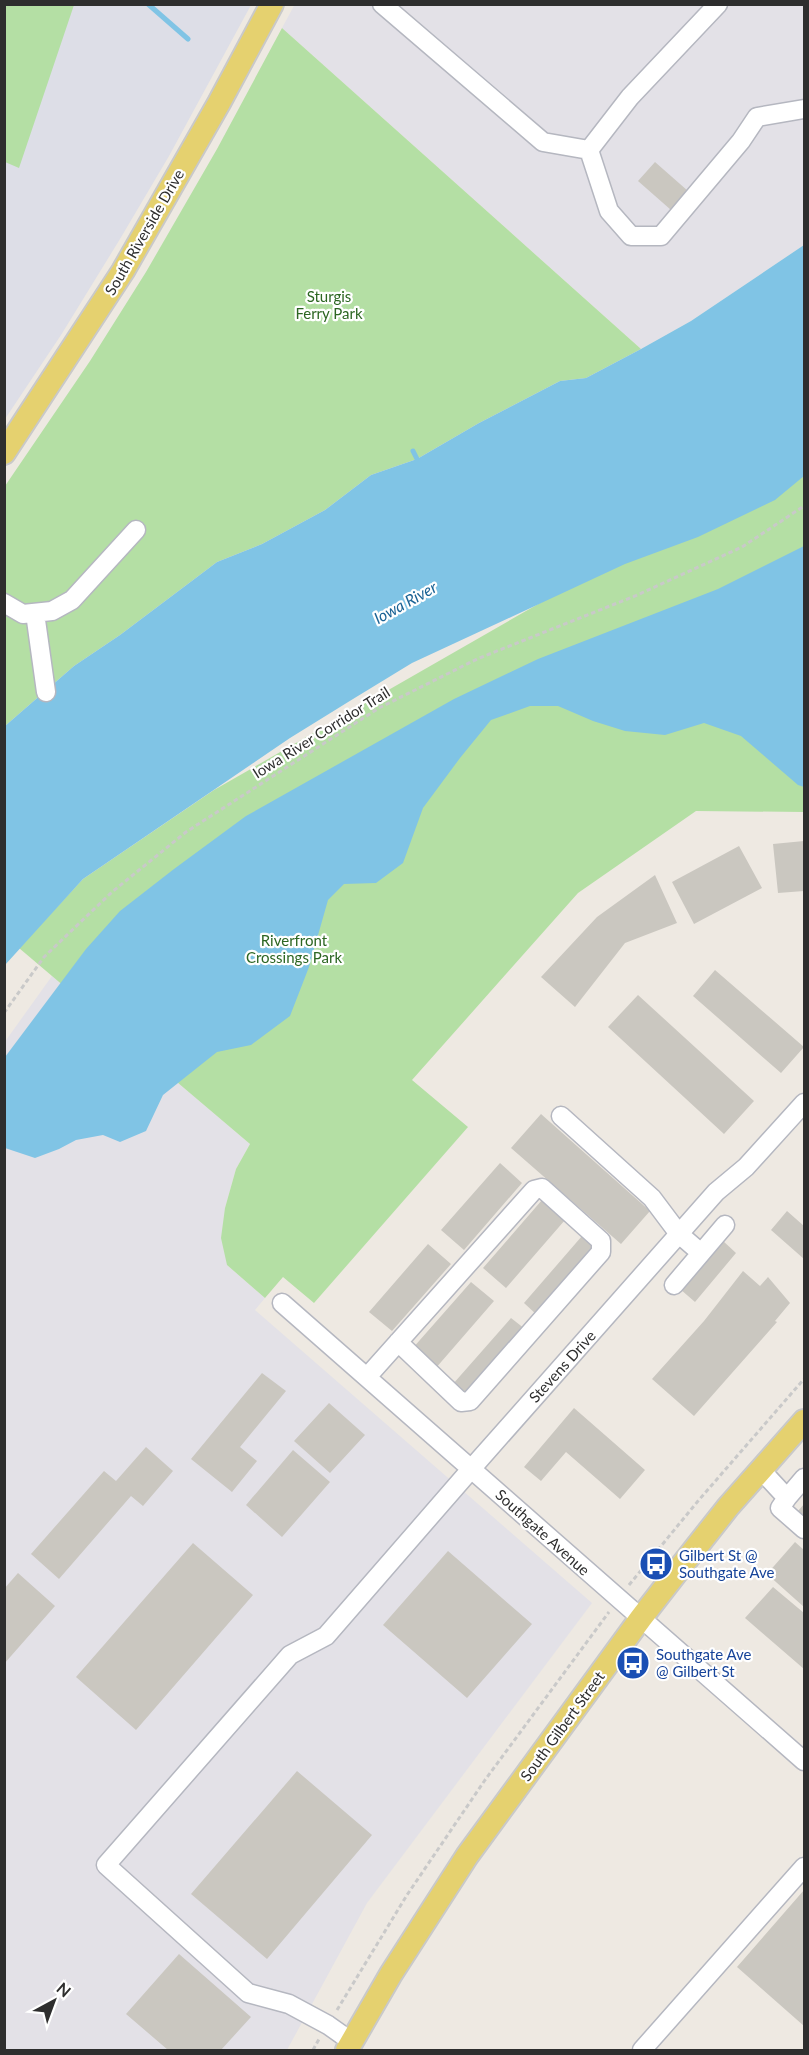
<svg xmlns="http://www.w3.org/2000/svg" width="809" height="2055" font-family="Lato,sans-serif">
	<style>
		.industrial { fill: #e3e1e7 }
		.airport { fill: #dddee7 }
		.green { fill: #b4dfa4 }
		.water { fill: #80c4e5 }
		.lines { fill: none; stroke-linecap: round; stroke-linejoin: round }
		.stream { stroke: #80c4e5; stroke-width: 5 }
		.building { fill: #cac7c0 }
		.minor-casing { stroke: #b5b7c0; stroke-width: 21 }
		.major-casing { stroke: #c9c9c9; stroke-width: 26 }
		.path { stroke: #c9c9c9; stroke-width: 3; stroke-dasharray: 4.5 3; stroke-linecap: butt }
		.minor { stroke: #fff; stroke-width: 18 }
		.major { stroke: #e5d16f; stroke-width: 22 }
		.labels { text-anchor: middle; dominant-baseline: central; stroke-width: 4.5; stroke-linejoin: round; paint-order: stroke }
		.street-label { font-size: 15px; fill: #2e2e2e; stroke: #fff }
		.park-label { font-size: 15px; fill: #2c6622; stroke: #fff }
		.transit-label { font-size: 15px; fill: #164399; stroke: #fff; text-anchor: start }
		.water-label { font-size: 16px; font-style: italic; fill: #1a6395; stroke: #fff }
	</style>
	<rect width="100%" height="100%" fill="#eee9e2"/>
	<path class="industrial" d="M 295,4 L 804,5 L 804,245 L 691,321 L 641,349 L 282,28 Z
		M 52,976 L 250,1144 L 236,1169 L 225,1208 L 227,1265 L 265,1298 L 255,1310 L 592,1603 L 367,1903 L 287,2050 L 5,2050 L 4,1043 Z"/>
	<path class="airport" d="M 5,5 L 251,5 L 169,156 L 120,239 L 61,335 L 5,419 Z"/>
	<path class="green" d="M 4,5 L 74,5 L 19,168 L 5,162 Z
		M 282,28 L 641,349 L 586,378 L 560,381 L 479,423 L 417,459 L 371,475 L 325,510 L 262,544 L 217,562 L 120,635 L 74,666 L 5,726 L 5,486 L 90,361 L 146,272 L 217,149 Z
		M 804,467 L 804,812 L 696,811 L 578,893 L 412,1080 L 468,1127 L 314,1303 L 283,1277 L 265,1298 L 227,1265 L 221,1238 L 225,1208 L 236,1169 L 250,1144 L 19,948 L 83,879 L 214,790 L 540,603 Z"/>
	<path class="water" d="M 804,245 L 804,476 L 775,500 L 698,537 L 625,564 L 412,663 L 353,699 L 290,738 L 83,879 L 5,965 L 5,726 L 74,666 L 120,635 L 217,562 L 262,544 L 325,510 L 371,475 L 417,459 L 479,423 L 560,381 L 586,378 L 641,349 L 691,321 Z
		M 804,546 L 804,787 L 798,785 L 741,736 L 704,723 L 665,735 L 625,731 L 593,721 L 558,706 L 530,706 L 491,720 L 460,758 L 423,808 L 403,863 L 376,883 L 344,884 L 328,900 L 309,967 L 290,1016 L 251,1045 L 217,1052 L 163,1095 L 146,1131 L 120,1142 L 103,1135 L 76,1140 L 59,1149 L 35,1158 L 5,1148 L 5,1057 L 86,949 L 120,911 L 174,869 L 246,816 L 454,699 L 538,659 L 718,589 Z"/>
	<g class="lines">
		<path class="stream" d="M 148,4 L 188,39
			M 413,451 L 417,459"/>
	</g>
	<path class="building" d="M 655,162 L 688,191 L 671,210 L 638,181 Z
		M 804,841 L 804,891 L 778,893 L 773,844 Z
		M 739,846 L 762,888 L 694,924 L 672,882 Z
		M 655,875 L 677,923 L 625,943 L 575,1007 L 541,977 L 597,917 Z
		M 715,970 L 804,1047 L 781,1073 L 693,996 Z
		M 638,995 L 754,1101 L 724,1134 L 608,1027 Z
		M 541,1114 L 650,1211 L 621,1244 L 511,1148 Z
		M 500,1163 L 522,1183 L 464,1250 L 441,1230 Z
		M 542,1200 L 565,1220 L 506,1288 L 483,1268 Z
		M 787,1211 L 804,1226 L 804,1259 L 771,1230 Z
		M 582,1236 L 596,1247 L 537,1315 L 524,1303 Z
		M 722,1240 L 736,1253 L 695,1302 L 680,1289 Z
		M 428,1244 L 451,1264 L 392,1331 L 369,1312 Z
		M 743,1271 L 760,1286 L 768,1277 L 790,1303 L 775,1321 L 777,1322 L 694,1416 L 652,1379 L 704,1321 Z
		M 471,1282 L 494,1301 L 435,1369 L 412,1349 Z
		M 511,1318 L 525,1329 L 467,1396 L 453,1384 Z
		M 262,1373 L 286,1391 L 240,1447 L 257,1461 L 232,1492 L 191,1459 Z
		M 329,1403 L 365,1435 L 330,1473 L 294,1441 Z
		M 574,1408 L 645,1470 L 620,1499 L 566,1452 L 541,1481 L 524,1467 Z
		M 146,1447 L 173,1471 L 143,1506 L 131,1496 L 59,1579 L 31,1554 L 104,1471 L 116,1481 Z
		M 293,1450 L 330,1482 L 282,1537 L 246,1505 Z
		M 804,1504 L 804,1516 L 798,1511 Z
		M 795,1542 L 804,1550 L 804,1607 L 767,1574 Z
		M 193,1543 L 253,1595 L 136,1730 L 76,1677 Z
		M 448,1551 L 532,1624 L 467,1698 L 383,1625 Z
		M 18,1573 L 55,1606 L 4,1664 L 4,1589 Z
		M 773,1587 L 804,1613 L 804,1669 L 745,1618 Z
		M 297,1771 L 372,1835 L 267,1959 L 191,1894 Z
		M 804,1890 L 804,2026 L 737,1967 Z
		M 179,1954 L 251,2017 L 221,2050 L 168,2050 L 126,2014 Z"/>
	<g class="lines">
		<g class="minor-casing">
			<path id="minor" d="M 382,4 L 543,142 L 589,150
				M 718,4 L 630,97 L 589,150 L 609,211 L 631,236 L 661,236 L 741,141 L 757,117 L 804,109
				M 4,603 L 23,614 L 52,611 L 72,600 L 136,530
				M 35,613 L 46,692
				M 561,1116 L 652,1198 L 679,1234 L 701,1253
				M 674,1285 L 725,1225
				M 282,1303 L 804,1761
				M 367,1377 L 534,1190 L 542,1188 L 601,1241 L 601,1252 L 470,1401 L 461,1402 L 398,1342
				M 761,1470 L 787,1498 L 780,1508 L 804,1529
				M 787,1498 L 804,1478
				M 352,2042 L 328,2025 L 289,2004 L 248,1993 L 106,1865 L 290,1655 L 326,1636 L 472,1468 L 716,1192 L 746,1167 L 804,1103
				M 642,2050 L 804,1867"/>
		</g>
		<g class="major-casing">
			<path id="major" d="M 4,453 L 123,271 L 219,103 L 272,4
				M 347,2050 L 391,1974 L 467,1856 L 641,1618 L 683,1564 L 728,1507 L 804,1421"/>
		</g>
		<path class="path" d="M 4,1013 L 44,957 L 112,892 L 186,832 L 379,708 L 477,659 L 635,596 L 742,547 L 804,506
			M 629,1585 L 698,1501 L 804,1379
			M 337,2010 L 407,1895 L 485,1780 L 609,1612
			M 313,2050 L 319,2039"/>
		<use href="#minor" class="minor"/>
		<use href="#major" class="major"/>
	</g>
	<defs>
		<g id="bus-disc" transform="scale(1.725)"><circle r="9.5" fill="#1a4fb4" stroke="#fff"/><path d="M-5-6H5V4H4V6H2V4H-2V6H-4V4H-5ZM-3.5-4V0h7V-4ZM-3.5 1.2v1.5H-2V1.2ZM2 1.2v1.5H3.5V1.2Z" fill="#fff"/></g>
	</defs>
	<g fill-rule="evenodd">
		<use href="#bus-disc" x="656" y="1564"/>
		<use href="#bus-disc" x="633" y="1663"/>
	</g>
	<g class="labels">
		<g class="street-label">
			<text transform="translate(144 232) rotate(-60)">South Riverside Drive</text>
			<text transform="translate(321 732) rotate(-32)">Iowa River Corridor Trail</text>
			<text transform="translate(562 1366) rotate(-48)">Stevens Drive</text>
			<text transform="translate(543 1532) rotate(42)">Southgate Avenue</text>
			<text transform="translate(562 1726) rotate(-54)">South Gilbert Street</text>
		</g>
		<g class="park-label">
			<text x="329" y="296">Sturgis<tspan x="329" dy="17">Ferry Park</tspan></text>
			<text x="294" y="940">Riverfront<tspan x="294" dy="17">Crossings Park</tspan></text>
		</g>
		<g class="transit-label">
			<text x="679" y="1555">Gilbert St @<tspan x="679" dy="17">Southgate Ave</tspan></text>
			<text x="656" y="1654">Southgate Ave<tspan x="656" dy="17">@ Gilbert St</tspan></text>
		</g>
		<g class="water-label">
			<text transform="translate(405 602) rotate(-29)">Iowa River</text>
		</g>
	</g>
	<rect width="809" height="2055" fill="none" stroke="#2e2e2e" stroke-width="12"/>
	<g transform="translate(54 2001) rotate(41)" stroke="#ffffff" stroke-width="4.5" paint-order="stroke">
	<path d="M0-4.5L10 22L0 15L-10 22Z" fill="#2e2e2e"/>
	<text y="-9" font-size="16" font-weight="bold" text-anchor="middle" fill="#2e2e2e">N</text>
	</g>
</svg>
